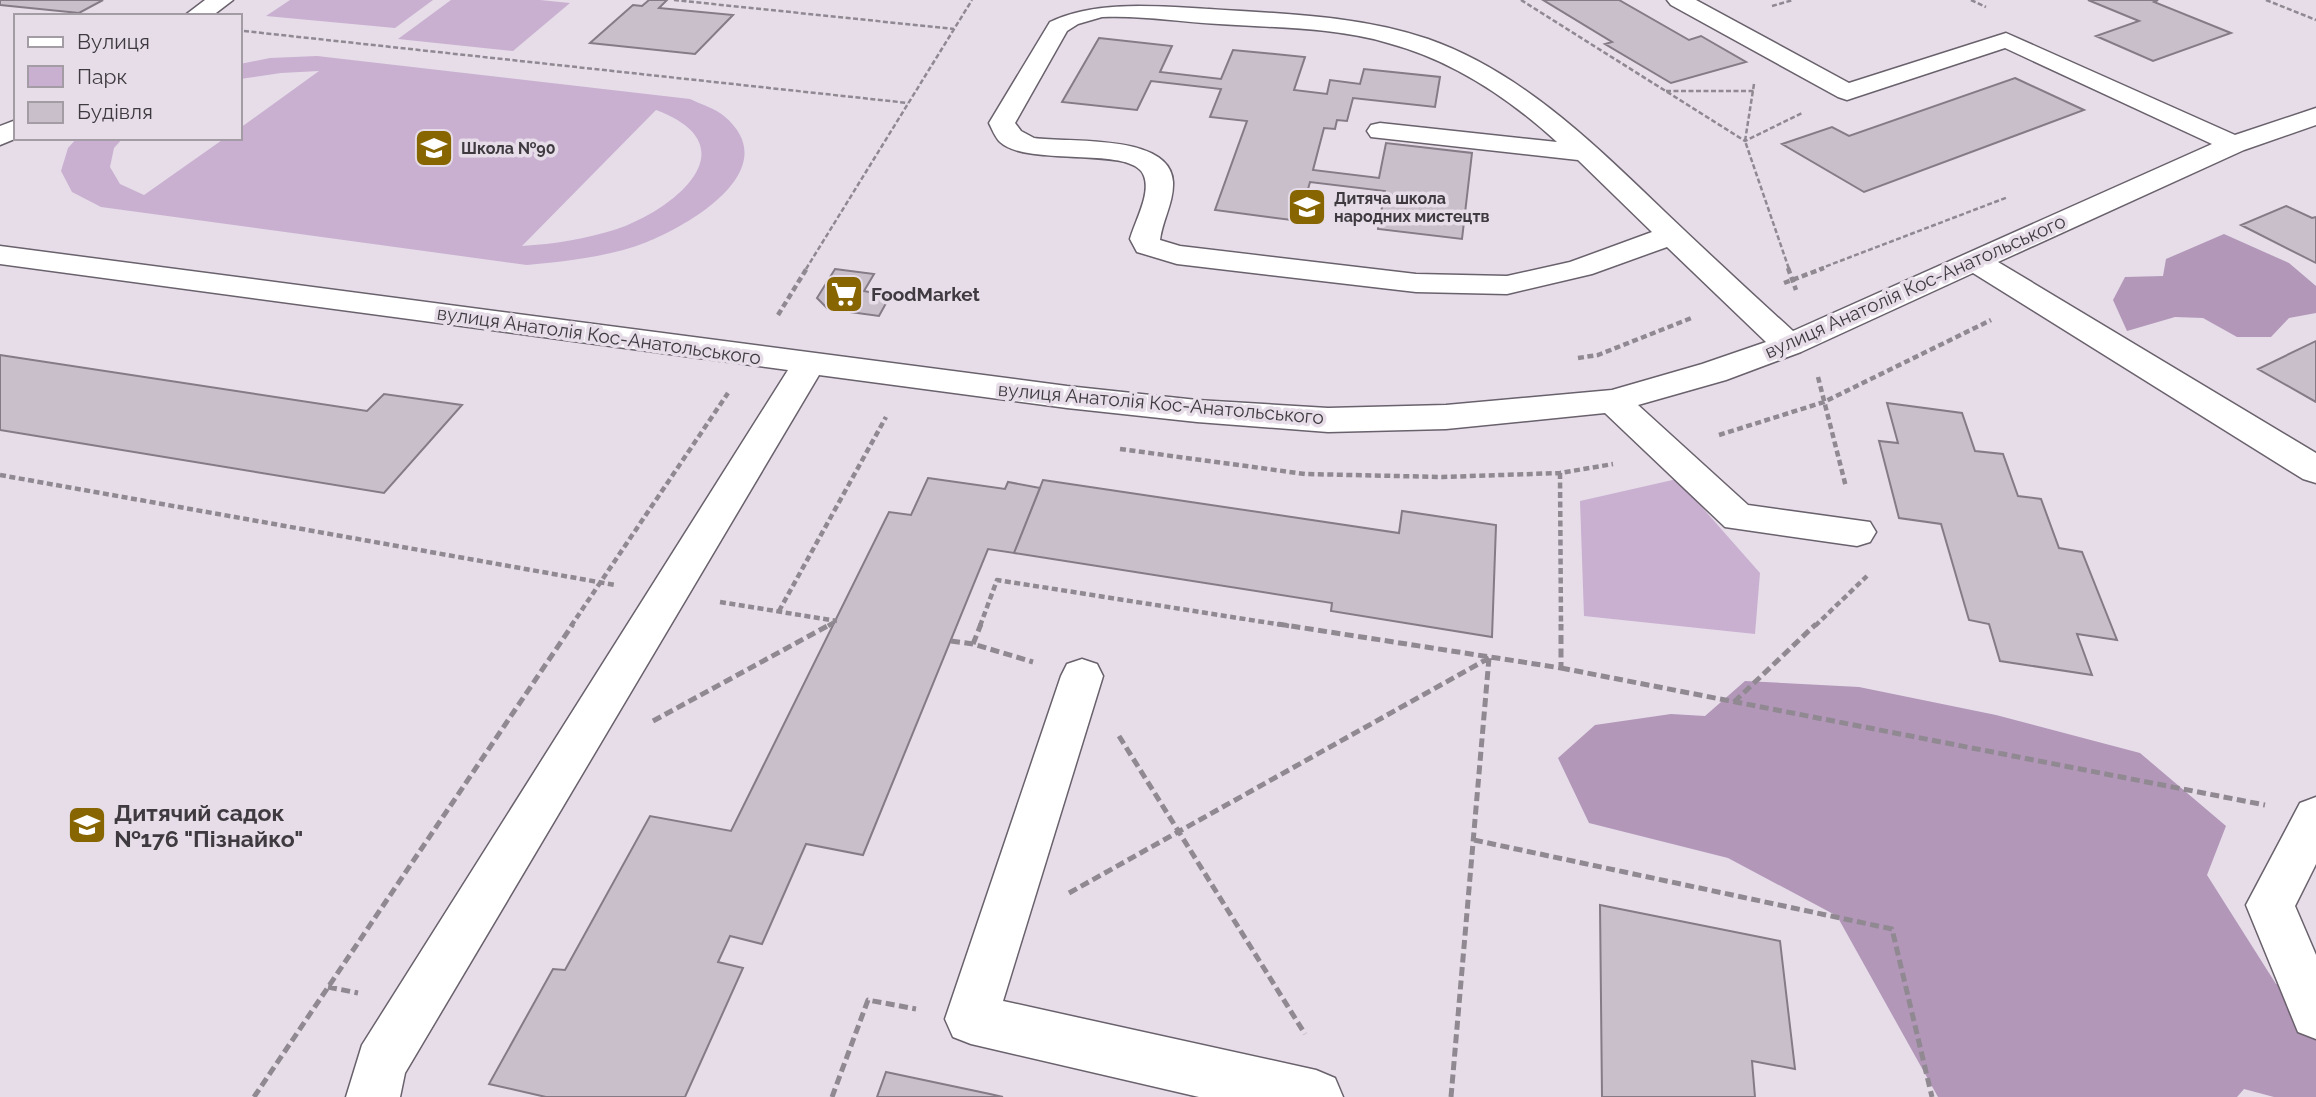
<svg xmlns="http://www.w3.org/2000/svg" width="2316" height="1097" font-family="Raleway,sans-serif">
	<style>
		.green { fill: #c9b0d0; fill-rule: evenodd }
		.forest { fill: #b297b9 }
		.building { fill: #c8bfcb; stroke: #847b86; stroke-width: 2 }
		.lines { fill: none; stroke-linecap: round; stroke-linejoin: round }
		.minor-casing { stroke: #69616c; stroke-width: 3 }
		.path-far2 { stroke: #908992; stroke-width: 2.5; stroke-dasharray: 5 2.5; stroke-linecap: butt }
		.path-far1 { stroke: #908992; stroke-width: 4.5; stroke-dasharray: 6 3.5; stroke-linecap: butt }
		.path { stroke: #908992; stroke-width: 5; stroke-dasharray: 9 4.5; stroke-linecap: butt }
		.minor { fill: #fff; fill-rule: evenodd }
		.labels { text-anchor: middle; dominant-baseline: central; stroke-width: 7; stroke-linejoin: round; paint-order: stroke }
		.far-poi-label { font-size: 16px; font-weight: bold; fill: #3e3a3f; stroke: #e6dde9; text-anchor: start }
		.street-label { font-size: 19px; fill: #3e3a3f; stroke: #e6dde9 }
		.poi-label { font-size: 19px; font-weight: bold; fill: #3e3a3f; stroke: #e6dde9; text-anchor: start }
		.near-poi-label { font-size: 23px; font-weight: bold; fill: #3e3a3f; stroke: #e6dde9; text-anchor: start }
	</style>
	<rect width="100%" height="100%" fill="#e6dde9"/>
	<path class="green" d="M 290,0 L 433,0 L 395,28 L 266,16 Z
		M 451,0 L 540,0 L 570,3 L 513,51 L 398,39 Z
		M 317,56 L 690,99 C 700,104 715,108 724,116 C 786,168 692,224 647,242 C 609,257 567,261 527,265 L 101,207 L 72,192 L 61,171 L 68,148 L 77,138 L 123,138 L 114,148 L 110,167 L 120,184 L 144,195 L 225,138 L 240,138 L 240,128 L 319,71 L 281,73 L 240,79 L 240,64 L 270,58 ZM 656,110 C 752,146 675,209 617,229 C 586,239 554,244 522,246 Z
		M 1677,479 L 1760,573 L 1755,634 L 1584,616 L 1580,501 Z"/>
	<path class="forest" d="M 2224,234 L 2289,263 L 2316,286 L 2316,313 L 2289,318 L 2271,337 L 2237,337 L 2203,318 L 2175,317 L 2127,331 L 2113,300 L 2125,277 L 2163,276 L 2166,259 Z
		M 1745,681 L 1859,687 L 1996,715 L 2140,753 L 2226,826 L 2207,875 L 2276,984 L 2316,982 L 2316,1097 L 2274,1097 L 2244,1089 L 2237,1097 L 1938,1097 L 1837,916 L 1728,858 L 1589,823 L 1558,758 L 1595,725 L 1671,714 L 1705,716 Z"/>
	<path class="building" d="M 0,0 L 103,0 L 79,13 L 0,5 Z
		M 649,0 L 667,0 L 659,8 L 733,15 L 695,54 L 590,43 L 633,5 L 642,6 Z
		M 1543,0 L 1619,0 L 1689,40 L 1701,36 L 1746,62 L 1671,83 L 1605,44 L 1612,42 Z
		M 2088,0 L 2158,0 L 2154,2 L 2231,33 L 2153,61 L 2096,36 L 2139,21 Z
		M 1099,38 L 1172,46 L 1160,72 L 1221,79 L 1233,50 L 1305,57 L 1294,90 L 1327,94 L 1330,80 L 1360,84 L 1364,69 L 1440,77 L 1435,107 L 1353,98 L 1347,121 L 1337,120 L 1335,129 L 1324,128 L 1313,170 L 1379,178 L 1386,143 L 1472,153 L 1462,239 L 1378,229 L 1385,191 L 1310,182 L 1299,221 L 1215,210 L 1247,121 L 1210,117 L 1221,89 L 1151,81 L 1137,110 L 1062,102 Z
		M 2015,78 L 2084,110 L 1864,192 L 1782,144 L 1832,127 L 1849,136 Z
		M 2286,206 L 2312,218 L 2316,217 L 2316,263 L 2241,225 Z
		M 835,269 L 874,274 L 864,291 L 890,296 L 879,316 L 828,309 L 817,298 Z
		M 2316,341 L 2316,402 L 2258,369 Z
		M 0,355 L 367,411 L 384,394 L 462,405 L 384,493 L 0,430 Z
		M 1887,403 L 1962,413 L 1975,451 L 2003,454 L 2018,496 L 2041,499 L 2059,548 L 2082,552 L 2117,640 L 2077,634 L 2092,675 L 2000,661 L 1989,624 L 1969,620 L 1941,524 L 1899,518 L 1879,441 L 1898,443 Z
		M 928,478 L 1005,489 L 1008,482 L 1040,488 L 1014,553 L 988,549 L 863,855 L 806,844 L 762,944 L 730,936 L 718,962 L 743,968 L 685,1097 L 546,1097 L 489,1084 L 553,969 L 565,970 L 650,816 L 731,831 L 889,512 L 911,515 Z
		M 1043,480 L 1399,533 L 1402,511 L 1496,525 L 1492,637 L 1331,611 L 1332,603 L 1014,553 Z
		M 1600,905 L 1780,941 L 1795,1069 L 1752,1061 L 1755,1097 L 1602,1097 Z
		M 886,1072 L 990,1094 L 1003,1097 L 877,1097 Z"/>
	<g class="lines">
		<g class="minor-casing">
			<path id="minor" d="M 205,0 L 233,0 L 212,16 L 184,16 Z
				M 1667,0 L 1696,0 L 1849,83 L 2006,33 L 2235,135 L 2316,108 L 2316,125 L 2244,150 L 1998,262 L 2316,453 L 2316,483 L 2303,479 L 1973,273 L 1801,352 L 1726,380 L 1638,405 L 1748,505 L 1870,522 L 1876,532 L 1870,542 L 1857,546 L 1725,527 L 1605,413 L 1446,429 L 1328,432 L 1197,422 L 1067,408 L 819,375 L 405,1073 L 400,1097 L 346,1097 L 362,1045 L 788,370 L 0,264 L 0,246 L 1067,386 L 1197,400 L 1328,408 L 1446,405 L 1612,390 L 1702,364 L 1766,342 L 1667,247 L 1592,274 L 1507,294 L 1416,292 L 1177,264 L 1137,252 L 1130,239 C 1135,221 1151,194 1144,176 C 1134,145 1028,168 1000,142 C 995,137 992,129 989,123 L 1050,22 C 1095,0 1157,6 1209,9 C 1283,14 1357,15 1428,39 C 1522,72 1595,145 1665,212 C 1707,252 1750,292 1793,331 L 2212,144 L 2005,48 L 1856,97 L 1847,100 L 1838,97 L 1671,5 ZM 1102,17 C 1141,15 1180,22 1219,24 C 1275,28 1334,27 1388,43 C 1452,60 1509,98 1557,142 L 1380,123 L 1371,125 L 1367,131 L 1371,137 L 1578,160 L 1652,232 L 1570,262 L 1507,276 L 1416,274 L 1180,246 L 1160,240 C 1162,221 1174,202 1173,182 C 1171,133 1068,143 1034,138 L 1021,131 L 1015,123 L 1067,31 L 1078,24 Z
				M 16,120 L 17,138 L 0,145 L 0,126 Z
				M 1082,659 L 1097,664 L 1103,676 L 1003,1001 L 1316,1070 L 1335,1078 L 1343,1097 L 1199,1097 L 971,1044 L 953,1037 L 945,1019 L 1061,676 L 1067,664 Z
				M 2316,797 L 2316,864 L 2295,906 L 2316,955 L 2316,1039 L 2298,1032 L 2246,905 L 2300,803 Z"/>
		</g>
		<path class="path-far2" d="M 674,0 L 954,29
			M 1521,0 L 1745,141 L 1802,113
			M 1971,0 L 1986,7
			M 2266,0 L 2316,20
			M 1772,6 L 1793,0
			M 244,31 L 908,103
			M 1754,84 L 1745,141 L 1789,269
			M 1666,91 L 1755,91
			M 806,269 L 972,0
			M 1819,269 L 2008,197"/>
		<path class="path-far1" d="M 1788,268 L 1796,290
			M 1784,283 L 1824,268
			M 778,315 L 807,268
			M 1578,358 L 1598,355 L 1694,317
			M 1818,377 L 1846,487
			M 1719,435 L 1824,402 L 1991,320
			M 1120,449 L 1305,474 L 1442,477 L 1560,473 L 1613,464
			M 1560,473 L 1561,626
			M 0,475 L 615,585
			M 720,602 L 837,621
			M 779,611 L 886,417
			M 571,626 L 728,393
			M 828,626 L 836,621
			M 980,626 L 997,580 L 1289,626
			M 1815,626 L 1867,576"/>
		<path class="path" d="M 1278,624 L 1561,668 L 1561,624
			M 951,641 L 973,644 L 1033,662
			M 973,644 L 981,624
			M 1561,668 L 2265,805
			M 1734,702 L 1816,624
			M 653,721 L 831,624
			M 1119,736 L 1305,1034
			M 1474,840 L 1892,929 L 1932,1097
			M 1069,893 L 1489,658
			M 328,987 L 358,993
			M 254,1097 L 573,624
			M 832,1097 L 868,1000 L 916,1009
			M 1451,1097 L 1489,658"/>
		<use href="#minor" class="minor"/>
	</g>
	<defs>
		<g id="school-square" transform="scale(2.0125)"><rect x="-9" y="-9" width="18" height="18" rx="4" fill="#876500" stroke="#e6dde9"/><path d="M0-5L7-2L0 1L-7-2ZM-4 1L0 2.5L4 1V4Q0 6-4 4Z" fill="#fff"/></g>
		<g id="supermarket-square" transform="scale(2.0125)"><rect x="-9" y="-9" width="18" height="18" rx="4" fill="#876500" stroke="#e6dde9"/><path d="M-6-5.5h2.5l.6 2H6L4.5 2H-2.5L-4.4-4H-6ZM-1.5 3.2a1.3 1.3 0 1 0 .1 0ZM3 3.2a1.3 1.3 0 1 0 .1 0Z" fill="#fff"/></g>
	</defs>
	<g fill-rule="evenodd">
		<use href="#school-square" x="434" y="148"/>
		<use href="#school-square" x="1307" y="207"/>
		<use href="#supermarket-square" x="844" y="294"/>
		<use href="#school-square" x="87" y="825"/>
	</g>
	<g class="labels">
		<g class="far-poi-label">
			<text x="461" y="148">Школа №90</text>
			<text x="1334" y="198">Дитяча школа<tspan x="1334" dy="18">народних мистецтв</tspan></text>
		</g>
		<g class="street-label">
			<text transform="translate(1915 286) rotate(-24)">вулиця Анатолія Кос-Анатольського</text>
			<text transform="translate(599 335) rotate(8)">вулиця Анатолія Кос-Анатольського</text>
			<text transform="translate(1161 403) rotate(5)">вулиця Анатолія Кос-Анатольського</text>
		</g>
		<g class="poi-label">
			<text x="871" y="294">FoodMarket</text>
		</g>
		<g class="near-poi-label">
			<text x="114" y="812">Дитячий садок<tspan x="114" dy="26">№176 "Пізнайко"</tspan></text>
		</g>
	</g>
	<rect x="14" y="14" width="228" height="126" fill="#e6dde9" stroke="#a39ca5" stroke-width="2"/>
	<rect x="28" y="37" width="35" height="10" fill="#ffffff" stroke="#a39ca5" stroke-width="2"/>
	<text x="77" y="49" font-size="21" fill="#3e3a3f">Вулиця</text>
	<rect x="28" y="66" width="35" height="21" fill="#c9b0d0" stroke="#a39ca5" stroke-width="2"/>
	<text x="77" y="84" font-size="21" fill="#3e3a3f">Парк</text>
	<rect x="28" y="102" width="35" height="21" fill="#c8bfcb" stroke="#a39ca5" stroke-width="2"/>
	<text x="77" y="119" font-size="21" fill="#3e3a3f">Будівля</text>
</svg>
